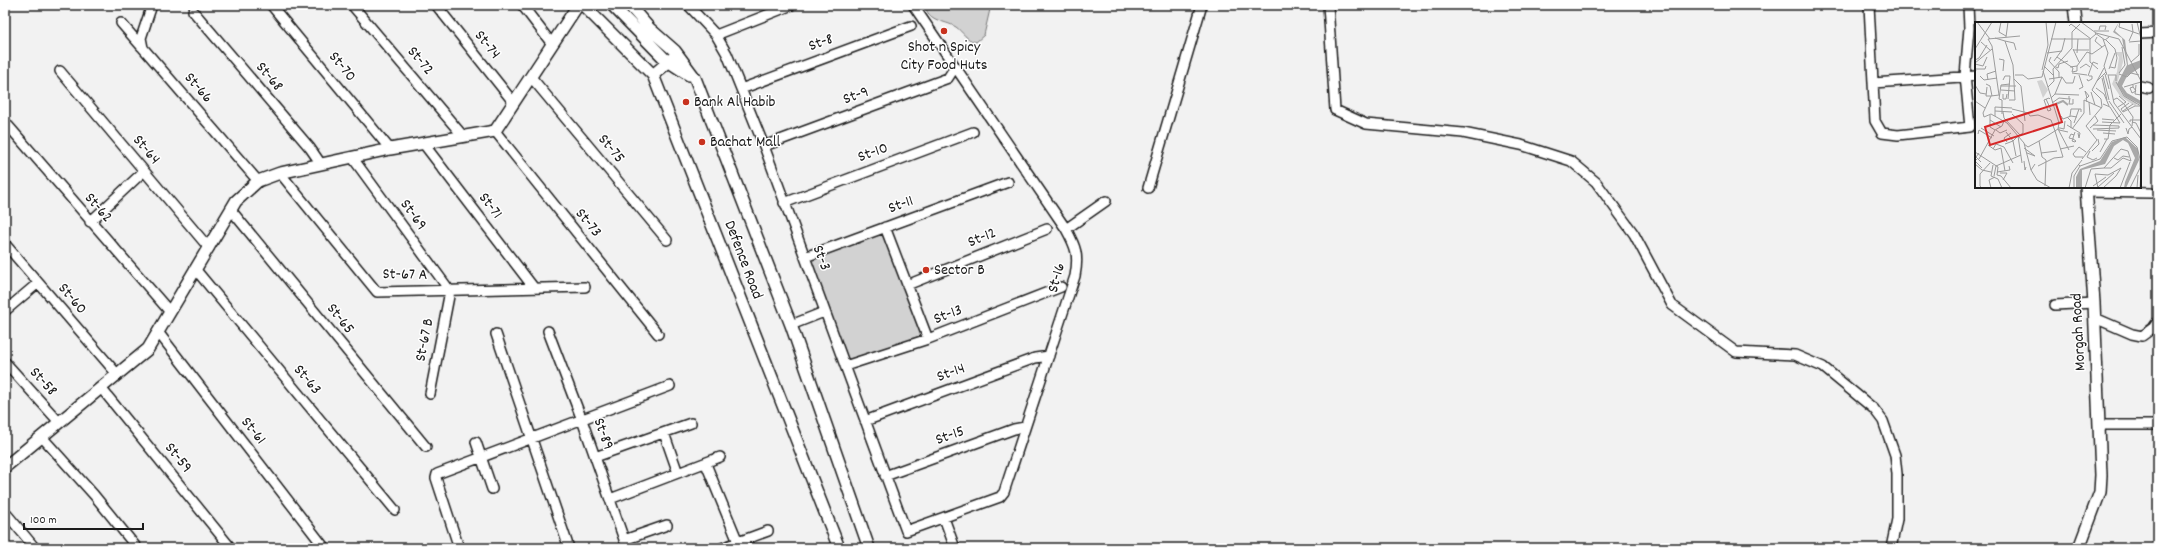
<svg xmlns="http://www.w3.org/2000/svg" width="2163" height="553" font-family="Dekko,sans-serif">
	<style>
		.green { fill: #d2d2d2; stroke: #777 }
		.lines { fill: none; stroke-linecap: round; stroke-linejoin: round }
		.minor-casing { stroke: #1c1c1c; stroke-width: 12 }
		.tertiary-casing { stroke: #1c1c1c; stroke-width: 14 }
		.minor { stroke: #fff; stroke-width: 9 }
		.tertiary { stroke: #fff; stroke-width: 11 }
		.poi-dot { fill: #c8321e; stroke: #fff; stroke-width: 1.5 }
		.labels { text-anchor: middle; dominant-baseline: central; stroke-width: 3; stroke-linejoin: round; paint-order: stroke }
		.street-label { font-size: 16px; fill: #1c1c1c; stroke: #fff }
		.poi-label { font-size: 16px; fill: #1c1c1c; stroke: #fff; text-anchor: start }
		.inset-river { fill: none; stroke: #a8a8a8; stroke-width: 2 }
		.inset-road { fill: none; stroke: #9c9c9c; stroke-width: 1 }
		.view { fill: #d62828; fill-opacity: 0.15; stroke: #d62828; stroke-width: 2 }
		.inset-edge { fill: none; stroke: #1c1c1c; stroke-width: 2 }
	</style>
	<rect width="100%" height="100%" fill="#f2f2f2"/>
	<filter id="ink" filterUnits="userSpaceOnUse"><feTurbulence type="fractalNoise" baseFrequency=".025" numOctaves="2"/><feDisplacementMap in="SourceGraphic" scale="8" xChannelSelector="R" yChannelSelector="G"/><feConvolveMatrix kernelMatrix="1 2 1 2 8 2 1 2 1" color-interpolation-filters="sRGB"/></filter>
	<g filter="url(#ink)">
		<path class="green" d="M 925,5 L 991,5 L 984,35 L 976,42 C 966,40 963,32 956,27 C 944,20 928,22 925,5 Z
			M 885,227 L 928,339 L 845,366 L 805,257 Z"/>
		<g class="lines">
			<g class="minor-casing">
				<path id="minor" d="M 152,5 L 141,38 L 143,48 L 258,181
					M 271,5 L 390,149
					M 352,5 L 463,136
					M 436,5 L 514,103
					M 522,5 L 552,44
					M 688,5 L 716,35 L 727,54 L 764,146 L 906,531 L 1000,497 L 1004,492 L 1075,276 C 1079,255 1076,247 1066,229 L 913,5
					M 1328,5 L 1335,110 L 1366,124 L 1463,133 L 1521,145 L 1571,161 L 1596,182 L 1634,234 L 1672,305 L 1736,352 L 1795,355 L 1823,367 L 1874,409 L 1883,421 L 1895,455 L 1897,474 L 1897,519 L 1891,548
					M 1869,5 L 1875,121 L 1882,133 L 1898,135 L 1970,127 L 1965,76 L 1969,28 L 1968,5
					M 193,11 L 310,148 L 321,164
					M 121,23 L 142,47
					M 2140,34 L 2158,33
					M 716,35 L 792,5
					M 60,71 L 209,248
					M 531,77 L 667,240
					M 1873,83 L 1976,76
					M 2140,86 L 2149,88
					M 741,89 L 911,26
					M 5,122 L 170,312
					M 495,131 L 658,334
					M 423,143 L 534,288
					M 764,146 L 948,78 L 955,67
					M 352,157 L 450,291 L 430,394
					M 280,173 L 377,292 L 585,287
					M 1148,188 L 1202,5
					M 2087,192 L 2151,193
					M 784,203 L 973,132
					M 231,210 L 426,447
					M 90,222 L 144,171
					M 885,227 L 928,339
					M 1066,229 L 1106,201
					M 5,244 L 117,374
					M 805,257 L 1008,182
					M 196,270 L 395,510
					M 907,285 L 1047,229
					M 2055,305 L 2094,303
					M 5,311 L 38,283
					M 2095,318 L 2132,334 L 2142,336 L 2153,328 L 2158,321
					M 791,325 L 824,312
					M 548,331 L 582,420 L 627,548
					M 158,332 L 324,547
					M 496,334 L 569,548
					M 5,362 L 59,422
					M 845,366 L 928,339 L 1061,287
					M 101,388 L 231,548
					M 865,421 L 1035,358 L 1049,356
					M 2100,425 L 2158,425
					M 42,437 L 94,495 L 137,548
					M 476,442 L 492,489
					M 595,457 L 691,423
					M 706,464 L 738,542
					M 678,473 L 720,457
					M 885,476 L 1014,429 L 1025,427
					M 610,499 L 678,473 L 664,433
					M 5,512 L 35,548
					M 944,518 L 955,548
					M 624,540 L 667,525
					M 459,548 L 436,478 L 437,474 L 670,386
					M 722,548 L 768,531"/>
			</g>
			<g class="tertiary-casing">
				<path id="tertiary" d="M 583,5 L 653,75 L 839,548
					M 612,5 L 666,60 L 689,75
					M 629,5 L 650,29 L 675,51 L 695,78 L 791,325 L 869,548
					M 2074,5 L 2076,23
					M 653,75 L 674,57
					M 5,467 L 148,349 L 236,201 L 258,181 L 280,173 L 390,149 L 495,131 L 578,5
					M 2079,548 L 2100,492 L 2101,475 L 2094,303 L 2086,187"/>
			</g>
			<use href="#minor" class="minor"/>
			<use href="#tertiary" class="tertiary"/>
		</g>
	</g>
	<g class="poi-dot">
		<circle cx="944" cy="31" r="4"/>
		<circle cx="686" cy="102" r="4"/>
		<circle cx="702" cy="142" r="4"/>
		<circle cx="926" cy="270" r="4"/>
	</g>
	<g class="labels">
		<g class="street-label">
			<text transform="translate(821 43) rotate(-20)">St-8</text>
			<text transform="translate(487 45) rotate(51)">St-74</text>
			<text transform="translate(420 61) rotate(50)">St-72</text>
			<text transform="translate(342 67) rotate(51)">St-70</text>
			<text transform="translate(269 77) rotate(50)">St-68</text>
			<text transform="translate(198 88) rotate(49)">St-66</text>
			<text transform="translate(856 96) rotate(-20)">St-9</text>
			<text transform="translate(611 149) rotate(50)">St-75</text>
			<text transform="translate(146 150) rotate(50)">St-64</text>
			<text transform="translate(873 153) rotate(-20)">St-10</text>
			<text transform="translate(901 205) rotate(-20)">St-11</text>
			<text transform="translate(490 206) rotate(53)">St-71</text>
			<text transform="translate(98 208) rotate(49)">St-62</text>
			<text transform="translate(413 215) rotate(54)">St-69</text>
			<text transform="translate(588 223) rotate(51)">St-73</text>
			<text transform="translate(982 238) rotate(-22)">St-12</text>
			<text transform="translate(821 258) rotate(70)">St-3</text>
			<text transform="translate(743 260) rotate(69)">Defence Road</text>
			<text transform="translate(405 275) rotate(1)">St-67 A</text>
			<text transform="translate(1057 278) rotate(-75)">St-16</text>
			<text transform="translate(72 299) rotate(49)">St-60</text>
			<text transform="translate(948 315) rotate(-21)">St-13</text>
			<text transform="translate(340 319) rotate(51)">St-65</text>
			<text transform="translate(2079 332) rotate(-93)">Morgah Road</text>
			<text transform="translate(425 340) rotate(-79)">St-67 B</text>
			<text transform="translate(951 373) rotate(-20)">St-14</text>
			<text transform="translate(307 380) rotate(50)">St-63</text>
			<text transform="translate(43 382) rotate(48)">St-58</text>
			<text transform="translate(253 431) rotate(52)">St-61</text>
			<text transform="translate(603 434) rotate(70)">St-89</text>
			<text transform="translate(950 436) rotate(-20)">St-15</text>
			<text transform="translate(178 458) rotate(51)">St-59</text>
		</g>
		<g class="poi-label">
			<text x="944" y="47" text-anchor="middle">Shot n Spicy<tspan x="944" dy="18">City Food Huts</tspan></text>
			<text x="694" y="102">Bank Al Habib</text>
			<text x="710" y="142">Bachat Mall</text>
			<text x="934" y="270">Sector B</text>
		</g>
	</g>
	<g transform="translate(1975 22)">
		<rect width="166" height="166" fill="#f2f2f2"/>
		<path d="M 140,30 L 147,30 L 148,40 L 142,62 L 162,82 L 160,84 L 145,74 L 137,62 L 142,50 L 144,35 ZM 67,58 L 73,68 L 68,76 L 62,59 Z" fill="#d2d2d2"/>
		<path d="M 144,0 L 140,9 L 150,18 L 153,43 L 166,38 L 166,45 L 152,54 L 147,64 L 152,71 L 166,79 L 166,83 L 150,74 L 142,62 L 152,43 L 147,16 L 138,10 ZM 150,115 L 163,127 L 164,138 L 151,166 L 149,166 L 150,160 L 160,136 L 153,121 L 148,118 L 139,124 L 130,142 L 107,148 L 107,166 L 101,166 L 101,155 L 105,147 L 125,139 L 137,120 Z" fill="#a8a8a8"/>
		<path class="inset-river" d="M 81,82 L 88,79 L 93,83"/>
		<path class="inset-road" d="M 2,0 L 15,17M 26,0 L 24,10 L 31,14M 106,0 L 121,11 L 144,17 L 166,59M 145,0 L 144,5 L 164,12M 162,0 L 166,17M 94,4 L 96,2 L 116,17M 124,8 L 125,4 L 131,4 L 130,8M 119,9 L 134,9M 120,11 L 130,18 L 134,15M 45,14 L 13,17 L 17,24 L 24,73 L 16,74 L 8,91 L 9,95 L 16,92 L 32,101 L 49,121 L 56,148 L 60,142M 31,15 L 33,0M 122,15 L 120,19 L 127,25M 20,16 L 30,19 L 38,43 L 40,78 L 34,78M 76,17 L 115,17 L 121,12M 115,17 L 115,40 L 123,47M 128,17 L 133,31 L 129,44 L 132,53M 131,18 L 140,27 L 142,36 L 140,46 L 135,45M 30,19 L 39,21 L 41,28M 154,19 L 158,10 L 157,2M 6,20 L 15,28M 154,20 L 166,19M 0,27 L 17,0M 98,27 L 104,40M 98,28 L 114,28M 72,31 L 87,29M 102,31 L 103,17M 76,35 L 74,39 L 84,50 L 84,55M 82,35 L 98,46 L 97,50 L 102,49 L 102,44M 24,37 L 29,38 L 28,49M 0,38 L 4,36 L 12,23M 79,39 L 87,28 L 90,16M 156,40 L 164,33 L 164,22M 0,41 L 17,27M 0,42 L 8,44 L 12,35M 69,44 L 78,53M 81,45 L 83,46 L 84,42 L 93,39M 95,45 L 102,44 L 112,30 L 117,32 L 130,23M 105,46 L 111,42 L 115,45M 134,47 L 140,31M 67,48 L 73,23 L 71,0M 1,49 L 0,47 L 10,47 L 11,44M 97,51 L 112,53M 144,51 L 150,43 L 147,25M 130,52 L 134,67M 144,52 L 152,55 L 156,51 L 164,53M 40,53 L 48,53 L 53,57 L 67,55 L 81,0M 104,53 L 108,65 L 104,67M 133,53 L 139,81 L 166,117M 133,53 L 141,53 L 141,59M 5,54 L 9,58 L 22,56M 113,54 L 118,40 L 123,42M 128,54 L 134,78M 127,56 L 132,78M 39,57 L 46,64 L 50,99M 74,57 L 87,55 L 91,61 L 98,61 L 100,54M 112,57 L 113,59 L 117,57 L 117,54 L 114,54M 13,58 L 12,52 L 21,49M 28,58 L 30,54 L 35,54 L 33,77M 122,59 L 131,50M 141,60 L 149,74 L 166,84M 11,62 L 15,64 L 17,74M 0,63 L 5,71 L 11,72M 158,63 L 158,65 L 161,69 L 157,71 L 155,66 L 158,65M 161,63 L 160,72 L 166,73M 26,64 L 41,64M 12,65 L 11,74 L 16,74M 73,65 L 79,59 L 78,47 L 97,26 L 97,10 L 105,2M 149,65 L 166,60M 121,66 L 129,72 L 134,84M 26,68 L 40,69M 116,70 L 120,83M 28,72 L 28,77 L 31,77 L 32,72M 80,72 L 87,55M 76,76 L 80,72 L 104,73M 95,76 L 94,82 L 98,82 L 98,77M 112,76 L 110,69 L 114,74 L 112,76 L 111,76 L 112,80M 71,77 L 76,88 L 73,89 L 69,78 L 74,76 L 75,77M 27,78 L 24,77 L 26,63 L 35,62M 138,78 L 142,76 L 149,82 L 158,95 L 157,104M 0,79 L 10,86M 134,79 L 149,101M 114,80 L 115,93M 77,81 L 84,76 L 94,77 L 94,74M 128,82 L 135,85 L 145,101M 143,85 L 151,80 L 144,74M 37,87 L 53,91 L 55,94 L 63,93 L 76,98 L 80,109M 20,89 L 37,90M 148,89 L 158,82M 28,90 L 29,96 L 45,113 L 48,111 L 48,102 L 37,92M 148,90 L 160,84 L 166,84M 148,90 L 146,87 L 154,81M 27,92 L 27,78M 15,93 L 15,105 L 20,108M 20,94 L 20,85 L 37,86M 86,94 L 88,97 L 96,94 L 102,95M 95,94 L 96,87 L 106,87 L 106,90M 92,95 L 96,99 L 96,106M 127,97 L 139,98M 15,98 L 26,105M 127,100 L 145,101M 155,100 L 155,98 L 166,98M 157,100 L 161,101 L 166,111M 99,101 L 104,87M 92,103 L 105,111 L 104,116 L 103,111M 118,103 L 144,104M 84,105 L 84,108 L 93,110M 6,106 L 19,114M 85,106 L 89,107 L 90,99M 115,106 L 123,99 L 120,94M 151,106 L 153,112 L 154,107 L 157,105M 83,107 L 94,128M 97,107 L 109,91 L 109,78 L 127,86M 118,107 L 144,106 L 144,104M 21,108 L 25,111 L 32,108M 122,108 L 141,109M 31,110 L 38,119 L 43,114 L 47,141M 128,111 L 140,112M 3,112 L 4,108 L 17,116M 99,113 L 96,112 L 94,116 L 98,117 L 101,119 L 100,120 L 97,119 L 98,117 L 98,116 L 100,110M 129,117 L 133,117 L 135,103 L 146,92M 64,119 L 67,135 L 71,138 L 70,164M 32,120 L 29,116 L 36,111M 30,122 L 38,119 L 41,134M 49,122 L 53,125 L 64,119 L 83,107 L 84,101 L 68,49M 13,123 L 20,128 L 26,126M 26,126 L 30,149M 49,126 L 60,134 L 52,131M 18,127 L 21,122 L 29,125 L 38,141M 85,127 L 99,124M 115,129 L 112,135 L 118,138 L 122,136M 117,129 L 124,122 L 123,117M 0,130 L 23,145 L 22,153 L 26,154 L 36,166M 125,130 L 132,117M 4,131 L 1,135 L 6,140M 66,131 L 82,129M 108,135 L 100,135 L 98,132 L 104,125 L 111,130M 3,136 L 0,139 L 7,146M 139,136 L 143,138 L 148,134 L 154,135M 4,137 L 20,108 L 27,104 L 29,99M 107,137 L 122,118 L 111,104 L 127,85 L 126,77 L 117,68 L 129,46M 49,139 L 50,148 L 51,145M 0,142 L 7,148 L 16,150M 103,142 L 105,144 L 125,137 L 137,119 L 152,115 L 162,125 L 165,137 L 165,146 L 155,166M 18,143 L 16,154 L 23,157 L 27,166M 63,144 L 79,136 L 88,135 L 80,109M 129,146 L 136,146 L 148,136 L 156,139M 56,148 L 62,158 L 76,166M 22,150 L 35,148 L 34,144M 25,151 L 32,151 L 28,158M 19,154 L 21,144 L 46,133M 118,164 L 131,155M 123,165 L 139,151M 7,166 L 5,164 L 5,152 L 15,141M 16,166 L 14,158 L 20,155M 94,166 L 97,151 L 107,138M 99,166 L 99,154 L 105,144M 110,166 L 116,147 L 129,146 L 146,127 L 153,129 L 156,139M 123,166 L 120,152 L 133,153 L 146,146M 128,166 L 141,154 L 146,146M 145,166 L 155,140M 162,166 L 163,153M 165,166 L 166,151"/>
		<path class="view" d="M 81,82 L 87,100 L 15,123 L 10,105 Z"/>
		<rect width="166" height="166" class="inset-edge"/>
	</g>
	<rect width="2163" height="553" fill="none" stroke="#fff" stroke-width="20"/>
	<rect x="10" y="10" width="2143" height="533" fill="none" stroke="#1c1c1c" stroke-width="1.5" filter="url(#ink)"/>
	<path d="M24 523v6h119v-6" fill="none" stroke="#1c1c1c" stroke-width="2"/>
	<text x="30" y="523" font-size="12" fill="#1c1c1c" stroke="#ffffff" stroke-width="3" paint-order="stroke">100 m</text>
</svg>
